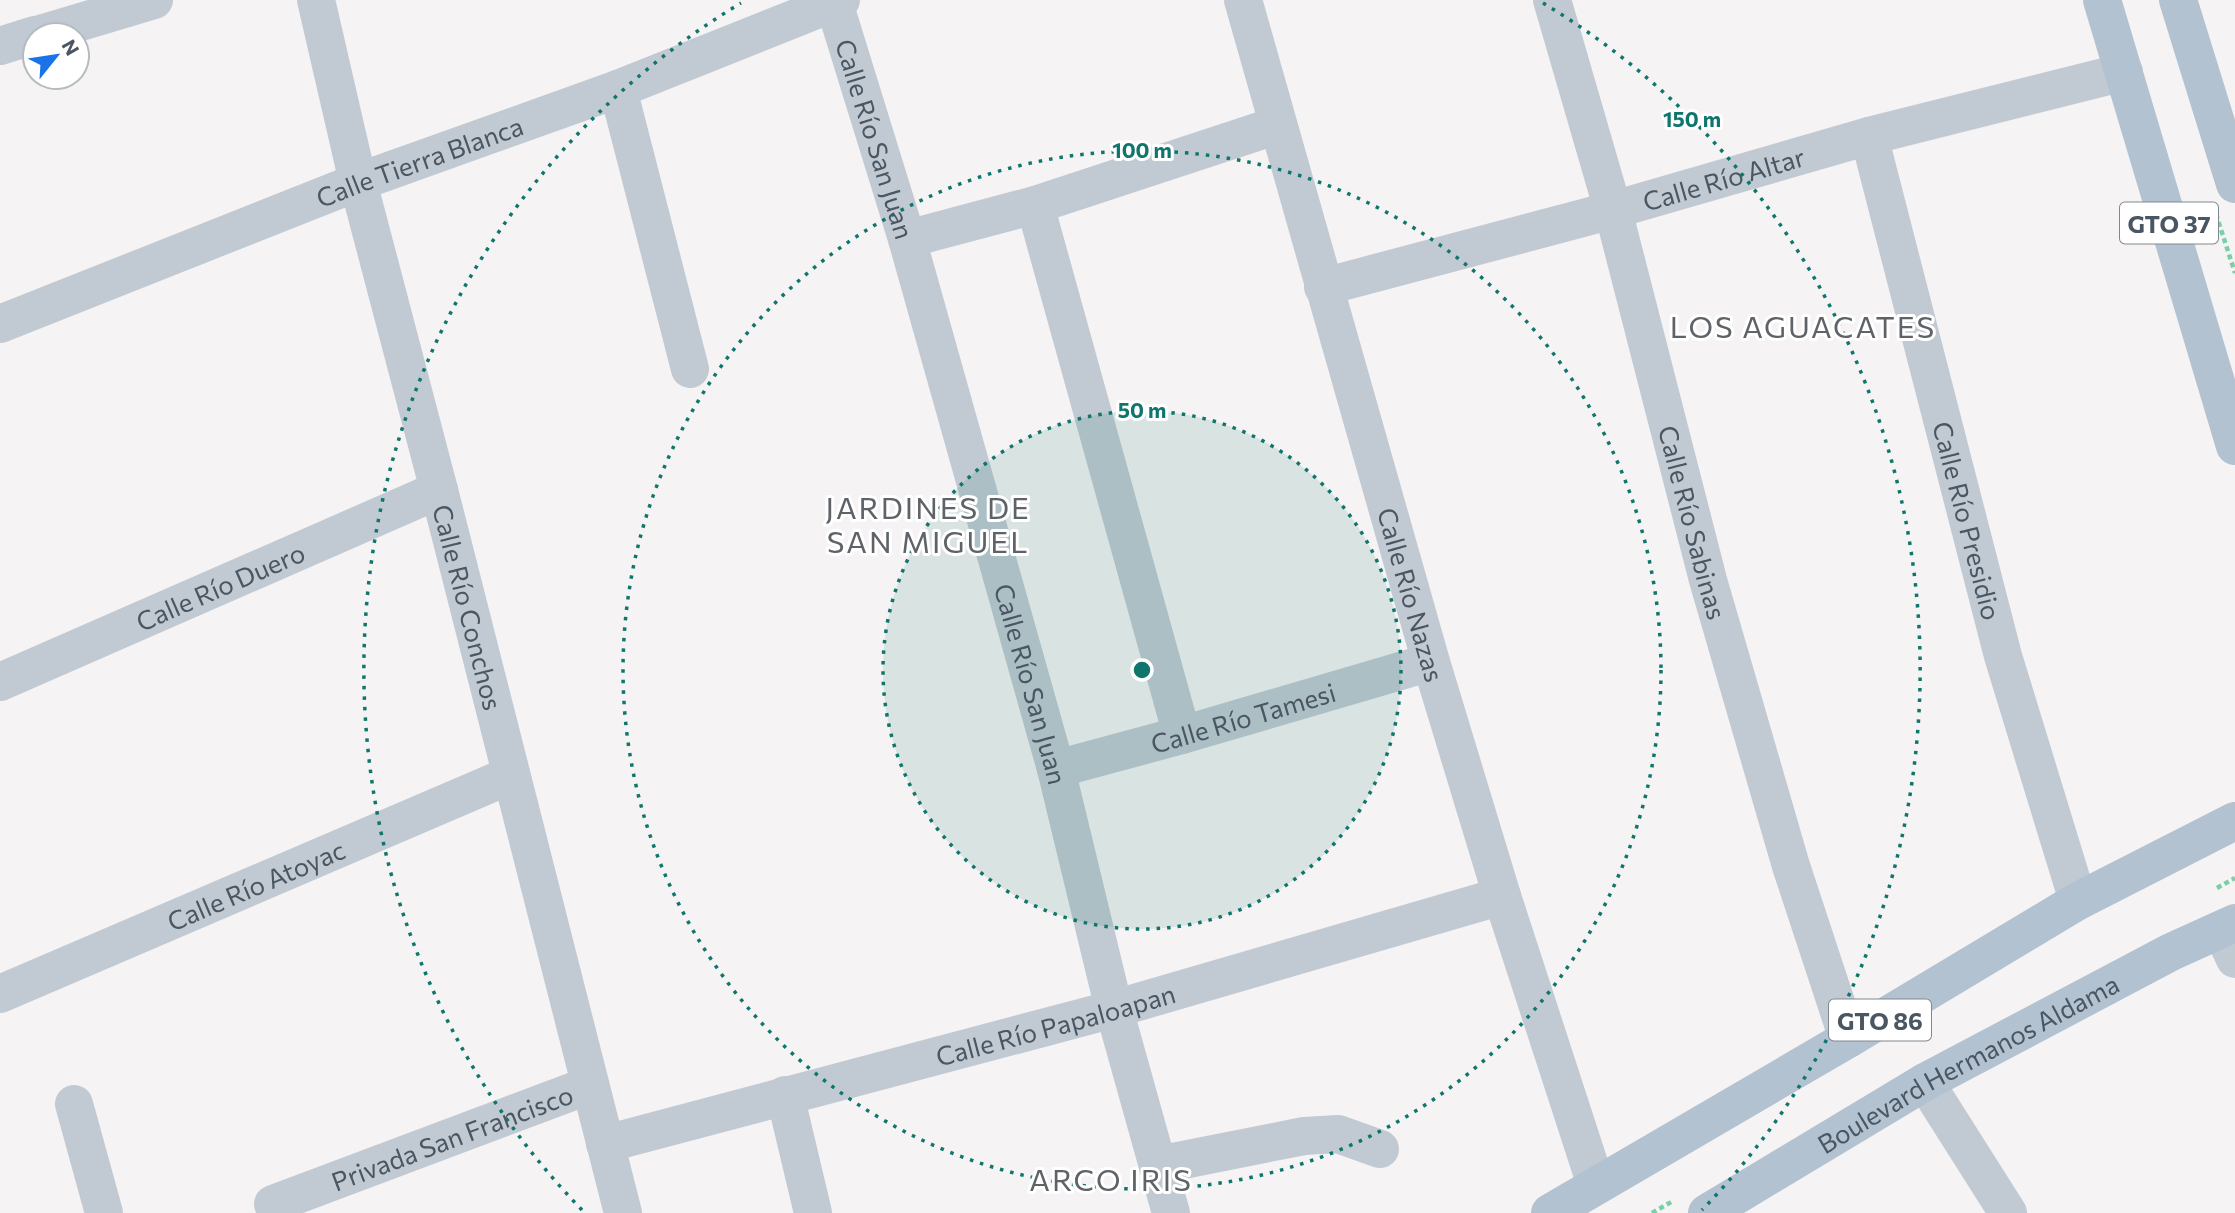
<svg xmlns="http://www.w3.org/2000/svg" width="2235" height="1213" font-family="Commissioner,sans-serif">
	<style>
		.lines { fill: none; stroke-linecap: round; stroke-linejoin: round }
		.path { stroke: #7ad0a6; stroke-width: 4.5; stroke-dasharray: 5 3.5; stroke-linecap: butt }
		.minor { stroke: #c1cad2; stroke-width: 38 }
		.major { stroke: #b3c2d1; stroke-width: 38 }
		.ring { fill: none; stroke: #0f766e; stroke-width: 3.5; stroke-dasharray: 3.5 7 }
		.labels { text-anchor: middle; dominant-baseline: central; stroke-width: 6; stroke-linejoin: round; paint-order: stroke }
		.shield { fill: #fff; stroke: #808990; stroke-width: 2 }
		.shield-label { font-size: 24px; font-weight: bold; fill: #4a5661 }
		.street-label { font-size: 26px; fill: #4a5661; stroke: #fff }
		.quarter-label { font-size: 30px; letter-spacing: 2px; fill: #5f6368; stroke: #fff }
		.centre { fill: #0f766e; stroke: #fff; stroke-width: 3.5 }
		.ring-label { font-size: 21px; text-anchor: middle; font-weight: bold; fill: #0f766e; stroke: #fff; stroke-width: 6; stroke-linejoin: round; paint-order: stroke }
	</style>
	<rect width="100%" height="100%" fill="#f5f3f3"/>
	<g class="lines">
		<path class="path" d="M 2216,214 L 2235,273
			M 2217,888 L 2235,878
			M 1652,1213 L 1673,1201"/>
		<g class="minor">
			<path id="s1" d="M 316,0 L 358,182 L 439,490 L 623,1213"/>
			<path id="s2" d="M 1243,0 L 1431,662 L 1502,896 L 1596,1185"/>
			<path id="s3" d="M 1552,0 L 1613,210 L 1708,580 L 1791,866 L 1848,1039"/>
			<path id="s4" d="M 834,3 L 907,239 L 1056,769 L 1114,1009 L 1171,1213"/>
			<path d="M 37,35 L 154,0"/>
			<path d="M 0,46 L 35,35"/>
			<path d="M 618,89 L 690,369"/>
			<path id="s5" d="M 1869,136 L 2003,656 L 2078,901"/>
			<path d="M 1035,205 L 1182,735"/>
			<path d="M 907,239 L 1035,205 L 1278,125"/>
			<path id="s6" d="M 1323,287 L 1613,210 L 1869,136 L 2124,72"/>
			<path id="s7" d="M 0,324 L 358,182 L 618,89 L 841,0"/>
			<path id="s8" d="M 0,682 L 439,490"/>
			<path id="s9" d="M 1056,769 L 1182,735 L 1431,662"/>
			<path d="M 2228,944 L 2235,959"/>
			<path id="s10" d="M 0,994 L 511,775"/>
			<path d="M 1925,1082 L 2008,1213"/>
			<path d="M 785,1095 L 813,1213"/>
			<path d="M 74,1104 L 104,1213"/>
			<path id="s11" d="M 605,1144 L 1114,1009 L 1502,896"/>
			<path d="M 1158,1165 L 1304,1136 L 1338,1134 L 1380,1149"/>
			<path id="s12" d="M 273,1204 L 590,1085"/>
		</g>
		<g class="major">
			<path d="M 2102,0 L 2235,446"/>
			<path d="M 2178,0 L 2235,184"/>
			<path d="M 1550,1213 L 1848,1039 L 2078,901 L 2235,821"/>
			<path id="s13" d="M 1707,1213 L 1925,1082 L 2171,952 L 2235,923"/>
		</g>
	</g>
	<circle cx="1142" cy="670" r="259" fill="#0f766e" fill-opacity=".12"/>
	<g class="ring">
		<circle cx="1142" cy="670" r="259"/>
		<circle cx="1142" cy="670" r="519"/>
		<path d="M582 1210A778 778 0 0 1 741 3M1543 3A778 778 0 0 1 1702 1210"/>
	</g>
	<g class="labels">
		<g class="shield">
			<rect x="2120" y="202.5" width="98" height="41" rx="5"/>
			<rect x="1829" y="999.5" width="102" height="41" rx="5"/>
		</g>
		<g class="shield-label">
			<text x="2169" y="223">GTO 37</text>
			<text x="1880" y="1020">GTO 86</text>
		</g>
		<g class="street-label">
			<text stroke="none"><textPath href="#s4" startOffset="142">Calle Río San Juan</textPath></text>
			<text stroke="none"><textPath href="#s7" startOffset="450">Calle Tierra Blanca</textPath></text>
			<text stroke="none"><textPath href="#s6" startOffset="415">Calle Río Altar</textPath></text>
			<text stroke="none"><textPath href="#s5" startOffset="397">Calle Río Presidio</textPath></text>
			<text stroke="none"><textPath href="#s3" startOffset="541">Calle Río Sabinas</textPath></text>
			<text stroke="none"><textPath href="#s8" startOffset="240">Calle Río Duero</textPath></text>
			<text stroke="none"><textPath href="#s2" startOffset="618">Calle Río Nazas</textPath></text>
			<text stroke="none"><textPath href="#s1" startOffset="626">Calle Río Conchos</textPath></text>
			<text stroke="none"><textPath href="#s4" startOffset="709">Calle Río San Juan</textPath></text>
			<text stroke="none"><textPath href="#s9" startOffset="194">Calle Río Tamesi</textPath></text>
			<text stroke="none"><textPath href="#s10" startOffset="278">Calle Río Atoyac</textPath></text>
			<text stroke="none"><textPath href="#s11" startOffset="466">Calle Río Papaloapan</textPath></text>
			<text stroke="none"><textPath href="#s13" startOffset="301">Boulevard Hermanos Aldama</textPath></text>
			<text stroke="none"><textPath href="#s12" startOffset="191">Privada San Francisco</textPath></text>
		</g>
		<g class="quarter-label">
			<text x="1803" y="325">LOS AGUACATES</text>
			<text x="928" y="506">JARDINES DE<tspan x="928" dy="34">SAN MIGUEL</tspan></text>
			<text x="1111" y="1178">ARCO IRIS</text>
		</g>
	</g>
	<circle cx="1142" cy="670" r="10" class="centre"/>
	<g class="ring-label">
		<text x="1692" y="127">150 m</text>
		<text x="1142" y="158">100 m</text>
		<text x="1142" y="418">50 m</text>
	</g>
	<g transform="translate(56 56) rotate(60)"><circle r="33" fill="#ffffff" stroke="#b7bbc0" stroke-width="2"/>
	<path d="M0-5L12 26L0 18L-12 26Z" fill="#1a73e8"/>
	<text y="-10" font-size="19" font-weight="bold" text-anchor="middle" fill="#4a5661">N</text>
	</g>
</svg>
